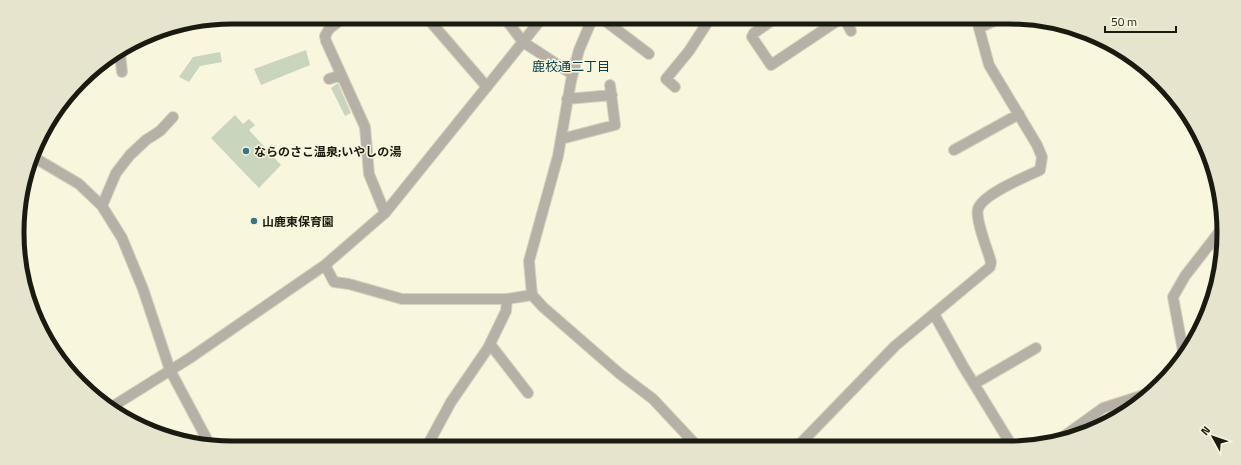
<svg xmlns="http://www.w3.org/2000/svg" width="1241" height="465" font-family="'Titillium Web','Noto Sans JP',sans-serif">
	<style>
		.building { fill: #cad5bd }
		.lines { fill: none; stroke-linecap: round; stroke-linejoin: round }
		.minor-casing { stroke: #d4d3bb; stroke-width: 12 }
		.minor { stroke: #b6b0a6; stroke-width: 10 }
		.poi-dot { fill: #357789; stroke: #f8f6dc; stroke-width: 1.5 }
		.labels { text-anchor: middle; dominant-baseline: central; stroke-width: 3; stroke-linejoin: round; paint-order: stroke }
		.poi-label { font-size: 12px; font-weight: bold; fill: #1a1a10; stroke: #f8f6dc; text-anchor: start }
		.neighbourhood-label { font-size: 13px; fill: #04404e; stroke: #f8f6dc }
		.rim { fill: none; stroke: #1a1a10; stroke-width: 5 }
	</style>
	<rect width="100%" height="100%" fill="#f8f6dc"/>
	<path class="building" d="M 306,50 L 310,65 L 261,85 L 254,69 Z
		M 220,52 L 222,62 L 200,66 L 189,82 L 179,77 L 193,57 Z
		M 338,83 L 351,113 L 345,116 L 331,88 Z
		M 235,115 L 243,124 L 249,119 L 255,125 L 249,130 L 281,165 L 259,188 L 211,138 Z"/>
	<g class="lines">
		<g class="minor-casing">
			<path id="minor" d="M 344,17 L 329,29 L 325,36 L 326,41 L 365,127 L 369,174 L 385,213
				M 504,17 L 523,42 L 572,74
				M 593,17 L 579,50 L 571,81 L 558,156 L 529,261 L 532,295 L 543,307 L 620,374 L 653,399 L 698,447
				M 600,17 L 649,54
				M 777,17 L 754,33 L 752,37 L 771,65 L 843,17
				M 844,17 L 851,31
				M 429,20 L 487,87
				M 979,28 L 1002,17
				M 120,53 L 122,72
				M 329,79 L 341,75
				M 675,87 L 666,79 L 689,51 L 711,17
				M 567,99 L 612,95
				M 561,139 L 615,125 L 610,85
				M 954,150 L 1019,114
				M 35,158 L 79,184 L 102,206 L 122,238 L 143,289 L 170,370 L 210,445
				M 102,206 L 116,173 L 130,155 L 146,140 L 160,131 L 173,117
				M 325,265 L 334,282 L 349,284 L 402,299 L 507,299 L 532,295
				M 934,314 L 963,366 L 1012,446
				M 490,344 L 528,393
				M 1184,356 L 1173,297 L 1185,276 L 1220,231
				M 974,384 L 1036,348
				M 110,408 L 190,358 L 325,265 L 385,213 L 543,17
				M 1060,439 L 1103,408 L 1153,392
				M 797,447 L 895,346 L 990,267 L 991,262 C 988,251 975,219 978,209 C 983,194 1025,177 1040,170 L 1042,157 L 1037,145 L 989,65 L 976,17
				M 426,448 L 451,402 L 488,348 L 506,311 L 507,299"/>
		</g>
		<use href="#minor" class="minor"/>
	</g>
	<g class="poi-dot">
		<circle cx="246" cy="151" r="4"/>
		<circle cx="254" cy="221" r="4"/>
	</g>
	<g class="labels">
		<g class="poi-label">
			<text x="254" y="151">ならのさこ温泉;いやしの湯</text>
			<text x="262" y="221">山鹿東保育園</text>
		</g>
		<g class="neighbourhood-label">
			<text x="571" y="66">鹿校通二丁目</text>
		</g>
	</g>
	<path d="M0 0H1241V465H0ZM232 24H1009A208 208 0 0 1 1217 232V233A208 208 0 0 1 1009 441H232A208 208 0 0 1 24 233V232A208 208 0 0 1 232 24Z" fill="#e6e4cc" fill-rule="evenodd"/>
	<path class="rim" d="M232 24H1009A208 208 0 0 1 1217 232V233A208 208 0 0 1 1009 441H232A208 208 0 0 1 24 233V232A208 208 0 0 1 232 24Z"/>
	<g transform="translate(1213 437) rotate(310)" stroke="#f8f6dc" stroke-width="3" paint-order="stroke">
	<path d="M0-3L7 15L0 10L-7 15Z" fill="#1a1a10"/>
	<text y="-6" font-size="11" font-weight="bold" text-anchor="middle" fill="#1a1a10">N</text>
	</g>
	<path d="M1105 26v6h71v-6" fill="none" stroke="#1a1a10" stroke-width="2"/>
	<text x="1111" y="26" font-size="12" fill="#1a1a10" stroke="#f8f6dc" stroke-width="3" paint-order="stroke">50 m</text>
</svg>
